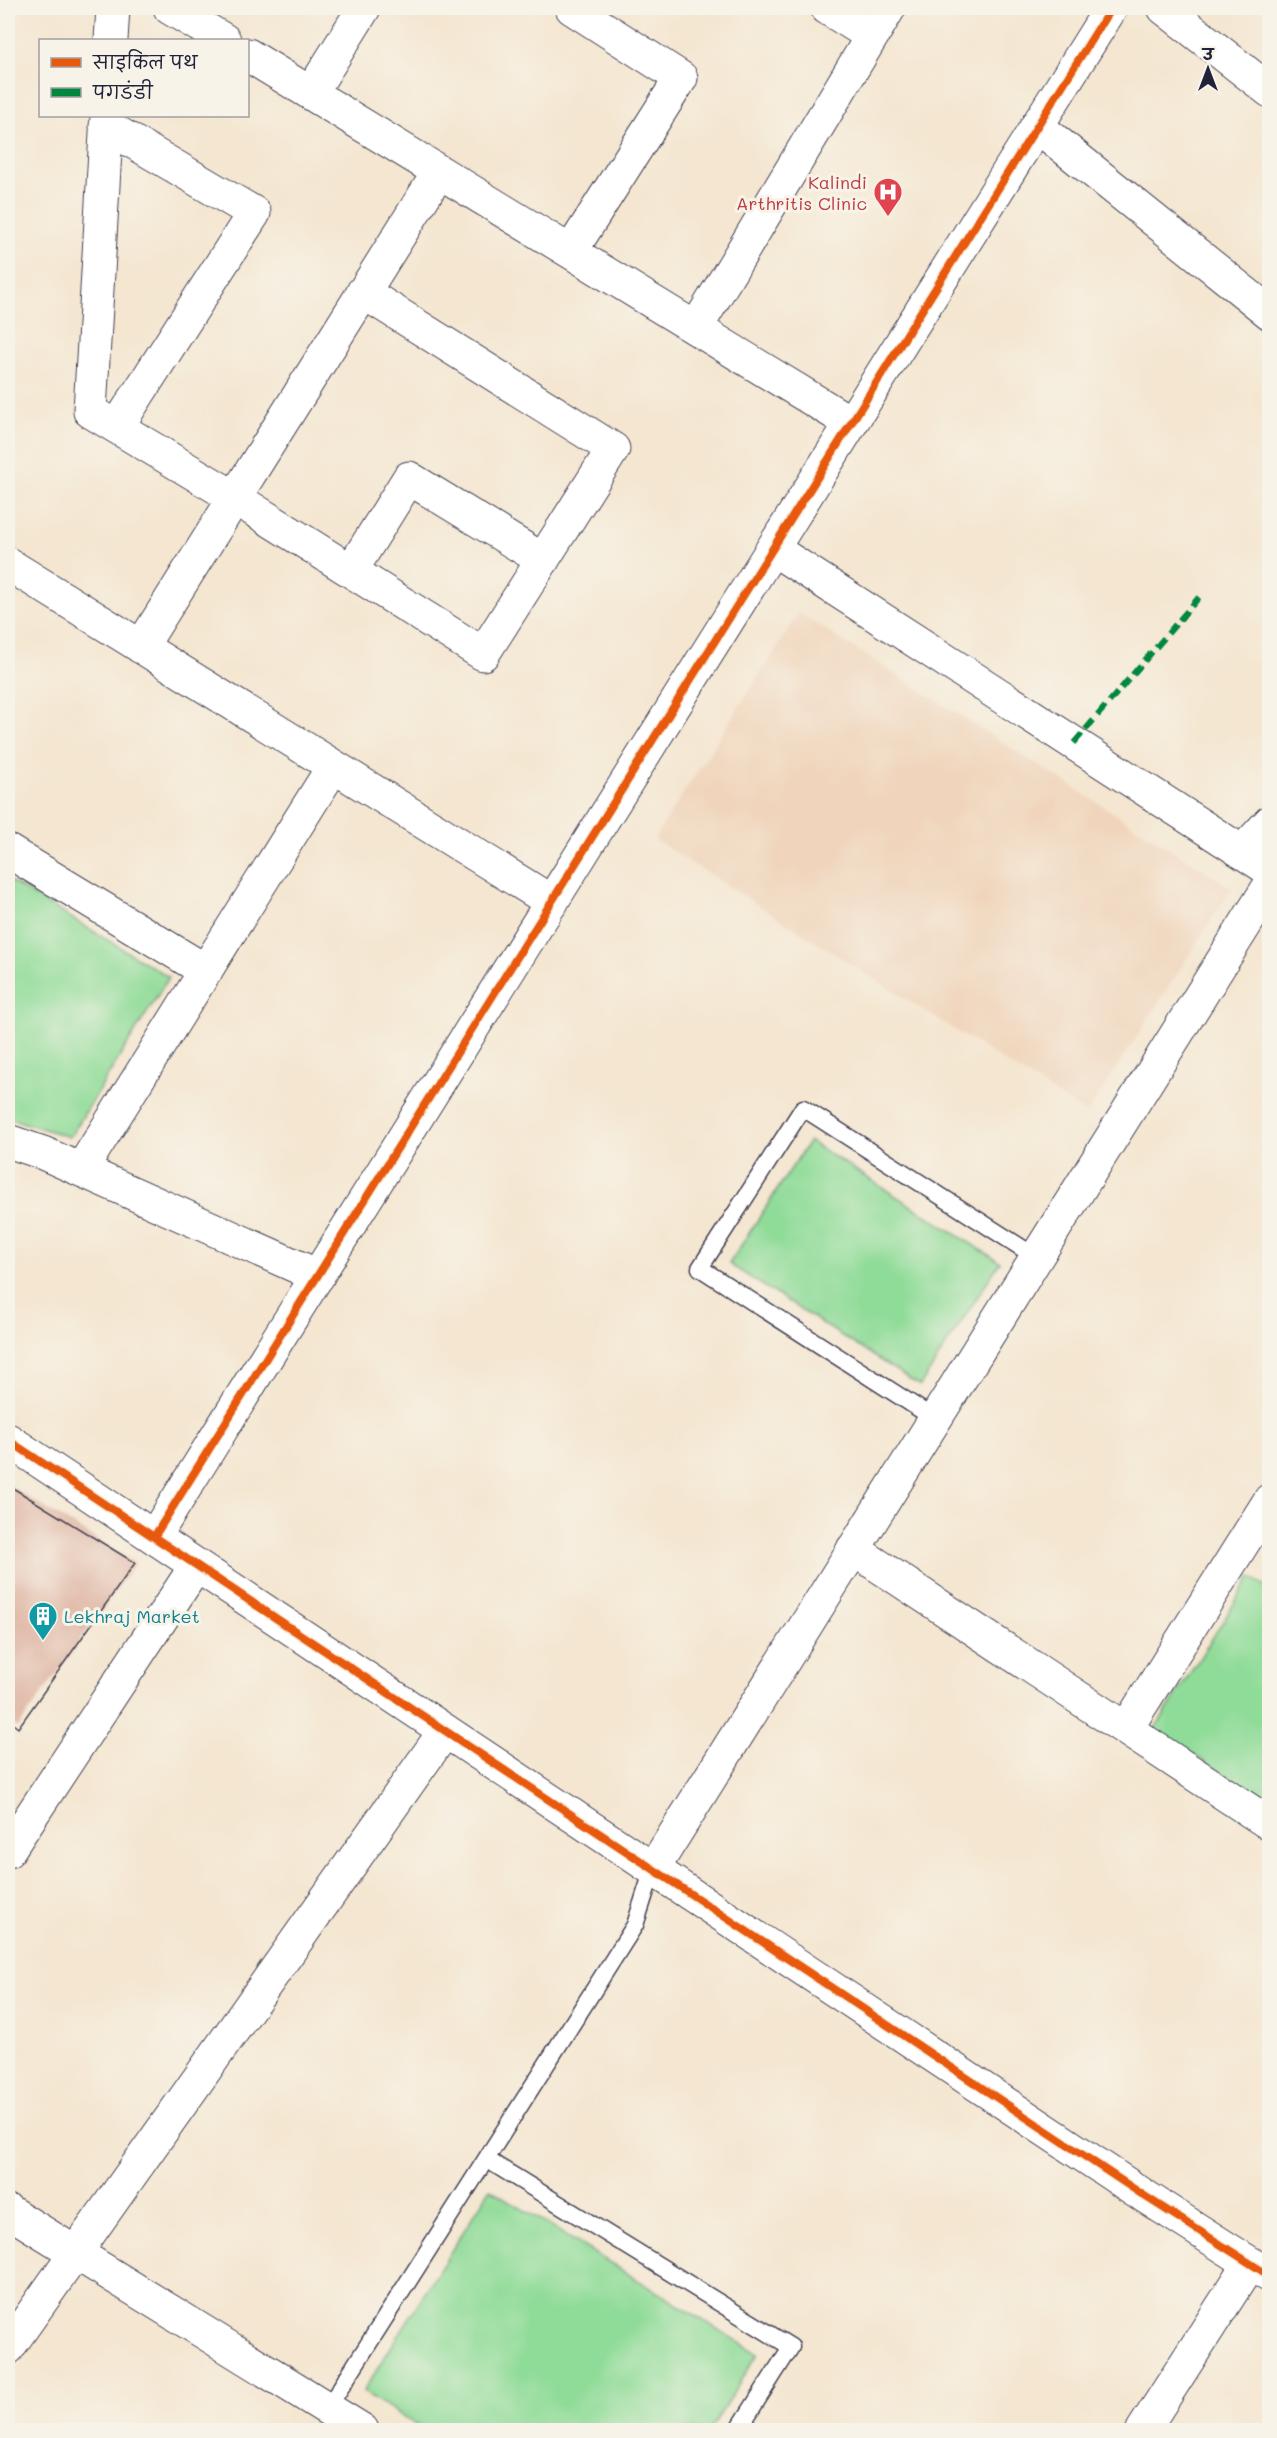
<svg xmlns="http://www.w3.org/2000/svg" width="1277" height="2438" font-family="Mali,'Playpen Sans Deva',sans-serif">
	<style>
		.built { fill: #f0d5bc }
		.green { fill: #8fdb98; stroke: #587e6a; stroke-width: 1.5 }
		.building { fill: #daa995 }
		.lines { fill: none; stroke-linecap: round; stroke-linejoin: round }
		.service-casing { stroke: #423f51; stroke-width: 19 }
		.minor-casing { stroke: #423f51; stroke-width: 35 }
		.tertiary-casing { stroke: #423f51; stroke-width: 35 }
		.service { stroke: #fff; stroke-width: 16 }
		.minor { stroke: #fff; stroke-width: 33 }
		.tertiary { stroke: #fff; stroke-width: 33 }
		.quiet { stroke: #00873e; stroke-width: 6; stroke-dasharray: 12 6; stroke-linecap: butt }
		.cycleway-casing { stroke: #f7f3e8; stroke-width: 11 }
		.cycleway { stroke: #e8590c; stroke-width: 8 }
		.labels { text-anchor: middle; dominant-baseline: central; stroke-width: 6; stroke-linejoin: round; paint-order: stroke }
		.health-label { font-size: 18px; fill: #be3a42; stroke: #f7f3e8; text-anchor: end }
		.culture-label { font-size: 18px; fill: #0d838f; stroke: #f7f3e8; text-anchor: start }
	</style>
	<rect width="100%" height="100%" fill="#f7f3e8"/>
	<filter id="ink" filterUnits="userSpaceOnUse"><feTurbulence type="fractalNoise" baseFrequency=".0167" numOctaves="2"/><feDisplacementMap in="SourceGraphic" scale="12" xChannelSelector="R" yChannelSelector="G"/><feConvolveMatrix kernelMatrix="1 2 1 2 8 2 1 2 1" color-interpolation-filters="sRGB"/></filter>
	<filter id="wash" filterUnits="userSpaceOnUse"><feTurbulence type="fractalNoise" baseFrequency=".008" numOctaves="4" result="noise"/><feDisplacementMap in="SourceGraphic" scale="24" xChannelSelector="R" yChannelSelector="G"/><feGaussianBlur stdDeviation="1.35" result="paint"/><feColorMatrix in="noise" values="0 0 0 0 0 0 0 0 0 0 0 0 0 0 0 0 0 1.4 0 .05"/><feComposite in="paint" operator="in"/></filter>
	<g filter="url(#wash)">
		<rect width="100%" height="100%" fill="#f4e6d0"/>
		<path class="built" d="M 799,613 L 1232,888 L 1087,1114 L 654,839 Z"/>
		<path class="green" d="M 8,880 L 169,977 L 70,1137 L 8,1118 Z
			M 809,1141 L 1000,1262 L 920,1386 L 729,1264 Z
			M 1251,1577 L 1269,1589 L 1269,1803 L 1154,1730 Z
			M 490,2189 L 758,2354 L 710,2430 L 426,2430 L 363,2392 Z"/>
		<g id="blocks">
			<path class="building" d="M 8,1485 L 135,1563 L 18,1728 L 8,1720 Z"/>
		</g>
	</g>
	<g filter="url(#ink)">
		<use href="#blocks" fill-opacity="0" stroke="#423f51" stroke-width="1.5"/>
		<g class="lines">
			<g class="service-casing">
				<path id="service" d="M 935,1419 L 700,1268 L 803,1108 L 1036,1257
					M 486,2159 L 791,2347 L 738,2430
					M 327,2409 L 635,1925 L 653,1869"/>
			</g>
			<g class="minor-casing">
				<path id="minor" d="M 170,8 L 224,40
					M 827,8 L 872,36
					M 1164,8 L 1270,91
					M 111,40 L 113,8
					M 248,55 L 851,423
					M 311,93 L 364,8
					M 107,116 L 90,411 L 235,498 L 483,654 L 613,449 L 363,292
					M 106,126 L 254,213 L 117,427
					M 1037,126 L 1270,313
					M 571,251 L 681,78 L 572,8
					M 696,328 L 889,8
					M 773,549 L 1270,870
					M 8,564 L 552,902
					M 351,571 L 409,478 L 543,560
					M 141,647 L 439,172
					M 8,851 L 206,971
					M 1242,852 L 1270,822
					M 8,1141 L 43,1153 L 318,1276
					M 81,1170 L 333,767
					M 853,1549 L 1270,1824
					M 1126,1729 L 1270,1500
					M 8,1851 L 196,1566
					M 653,1869 L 1270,885
					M 8,2211 L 362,2430
					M 8,2348 L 445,1731"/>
			</g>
			<g class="tertiary-casing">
				<path id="tertiary" d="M 8,1440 L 1146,2197 L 1270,2276
					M 154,1537 L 1111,8
					M 1143,2430 L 1250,2263"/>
			</g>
			<use href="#service" class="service"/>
			<use href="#minor" class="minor"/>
			<use href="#tertiary" class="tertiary"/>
			<path class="quiet" d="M 1074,743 L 1200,596"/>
			<g class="cycleway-casing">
				<path id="cycleway" d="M 8,1440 L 1146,2197 L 1270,2276
					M 154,1537 L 1111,8"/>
			</g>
			<use href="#cycleway" class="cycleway"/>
		</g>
	</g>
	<defs>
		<g id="hospital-pin" transform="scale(1.5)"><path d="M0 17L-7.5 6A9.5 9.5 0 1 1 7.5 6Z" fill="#e0444e" stroke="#f7f3e8"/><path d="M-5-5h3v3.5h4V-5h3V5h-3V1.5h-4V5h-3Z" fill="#fff"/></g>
		<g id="building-pin" transform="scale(1.5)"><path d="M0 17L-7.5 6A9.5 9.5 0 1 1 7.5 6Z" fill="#0f9aa8" stroke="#f7f3e8"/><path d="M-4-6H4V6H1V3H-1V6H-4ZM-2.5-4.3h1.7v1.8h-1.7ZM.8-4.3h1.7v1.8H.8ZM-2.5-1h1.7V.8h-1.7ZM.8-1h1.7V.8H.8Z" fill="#fff"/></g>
	</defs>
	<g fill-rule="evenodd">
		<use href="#hospital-pin" x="888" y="192"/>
		<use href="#building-pin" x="43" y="1616"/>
	</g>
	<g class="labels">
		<g class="health-label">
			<text x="867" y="182">Kalindi<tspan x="867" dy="21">Arthritis Clinic</tspan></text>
		</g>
		<g class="culture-label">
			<text x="64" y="1616">Lekhraj Market</text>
		</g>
	</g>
	<rect width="1277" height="2438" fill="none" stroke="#f7f3e8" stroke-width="30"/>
	<rect x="39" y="39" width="210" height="78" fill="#f7f3e8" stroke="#a29fa3" stroke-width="1.5"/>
	<rect x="51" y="58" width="30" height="9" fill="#e8590c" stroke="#a29fa3" stroke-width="1.5"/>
	<text x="93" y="69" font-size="18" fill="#22223b">साइकिल पथ</text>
	<rect x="51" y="88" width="30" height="9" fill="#00873e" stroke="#a29fa3" stroke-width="1.5"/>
	<text x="93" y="99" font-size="18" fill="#22223b">पगडंडी</text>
	<g transform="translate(1208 69)" stroke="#f7f3e8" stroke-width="4.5" paint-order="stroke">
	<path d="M0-4.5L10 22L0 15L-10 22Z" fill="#22223b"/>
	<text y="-9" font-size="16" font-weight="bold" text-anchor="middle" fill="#22223b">उ</text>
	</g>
</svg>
